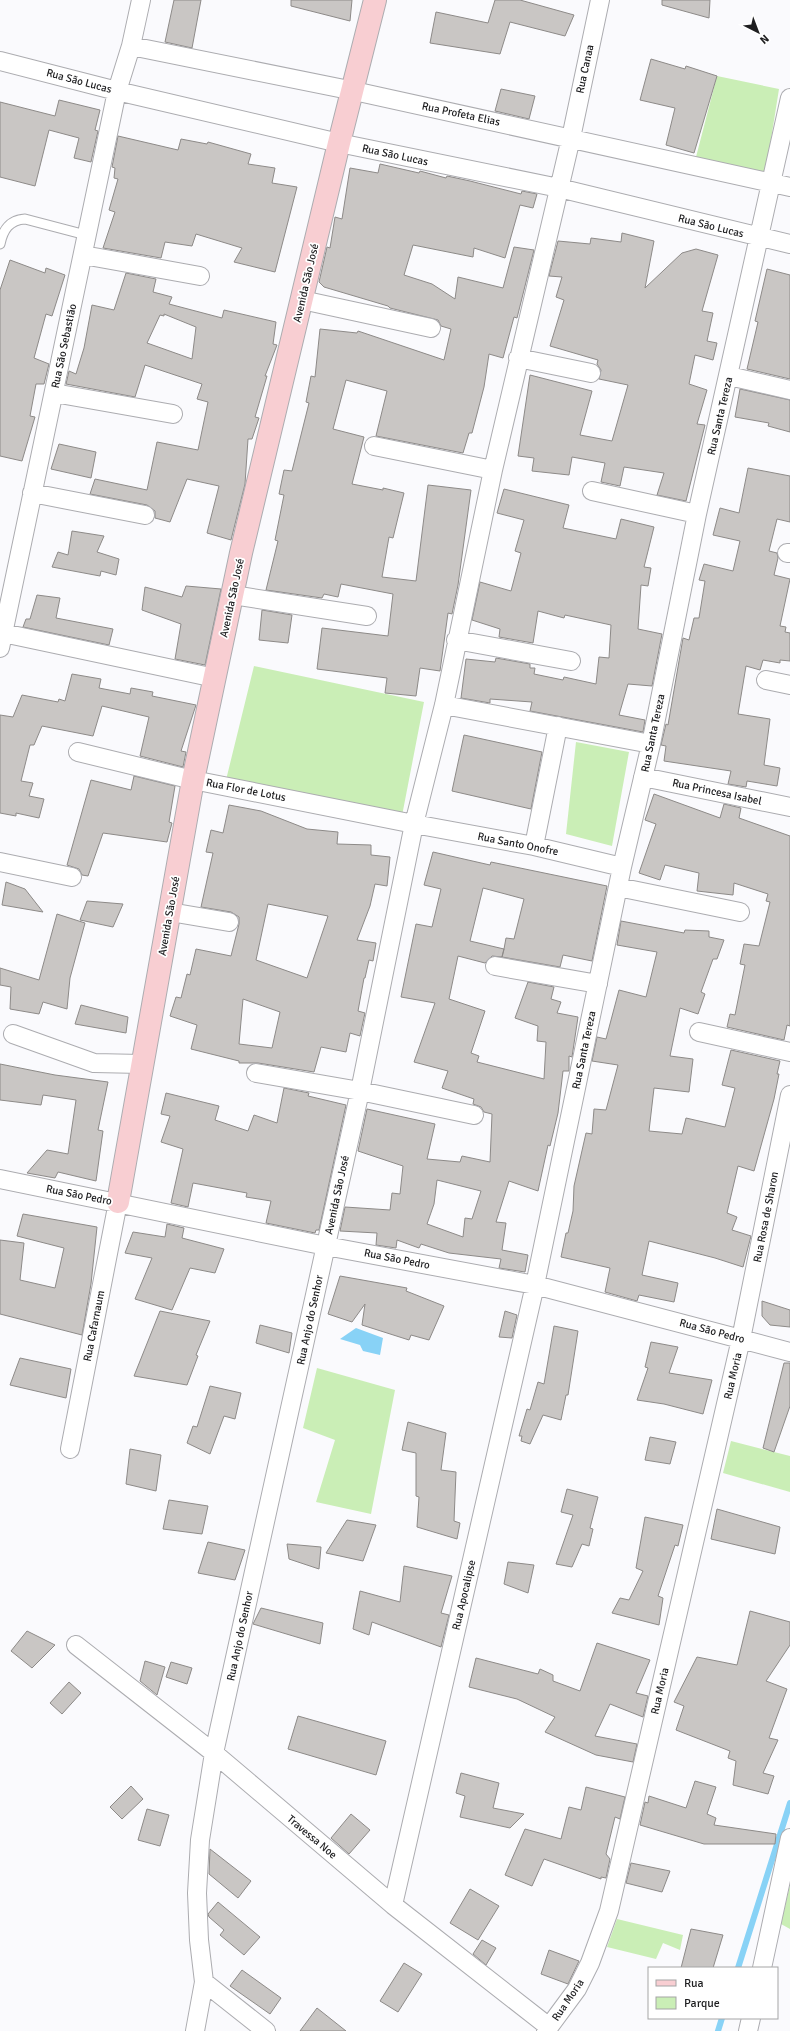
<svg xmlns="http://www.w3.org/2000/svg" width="790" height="2031" font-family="Signika,sans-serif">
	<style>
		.green { fill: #caeeb6 }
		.water { fill: #88d2f6 }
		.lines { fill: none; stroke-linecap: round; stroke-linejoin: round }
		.stream { stroke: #88d2f6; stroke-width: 6 }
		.building { fill: #c9c6c4; stroke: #8d8a88; fill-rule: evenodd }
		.lane-casing { stroke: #acacb0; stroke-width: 11 }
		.street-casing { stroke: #acacb0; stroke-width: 20 }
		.secondary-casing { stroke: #acacb0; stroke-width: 24 }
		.lane { stroke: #fff; stroke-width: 9 }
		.street { stroke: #fff; stroke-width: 18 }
		.secondary { stroke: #f8ced2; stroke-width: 22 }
		.labels { text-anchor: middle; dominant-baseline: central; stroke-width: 3.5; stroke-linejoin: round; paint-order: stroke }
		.street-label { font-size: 11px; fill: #1e1e20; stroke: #fff }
	</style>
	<rect width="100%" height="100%" fill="#fafafd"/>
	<path class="green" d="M 717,76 L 779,89 L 765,177 L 696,157 Z
		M 254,666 L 424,702 L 401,821 L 226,780 Z
		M 576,742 L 629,752 L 612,846 L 566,834 Z
		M 317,1368 L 395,1390 L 371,1514 L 316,1502 L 335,1440 L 303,1428 Z
		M 731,1441 L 790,1456 L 790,1492 L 723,1473 Z
		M 790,1885 L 790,1929 L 781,1924 Z
		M 617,1919 L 683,1935 L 680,1950 L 663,1943 L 656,1959 L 607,1947 Z"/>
	<path class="water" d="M 356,1328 L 383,1338 L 380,1355 L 363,1351 L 360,1345 L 340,1339 Z"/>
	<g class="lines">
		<path class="stream" d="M 738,1968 L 790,1803
			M 718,2031 L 722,2018"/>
	</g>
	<path class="building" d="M 174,0 L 201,0 L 192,48 L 165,42 Z
		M 291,0 L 352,0 L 350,21 L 291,6 Z
		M 495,0 L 520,0 L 574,15 L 565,36 L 510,22 L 500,54 L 430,43 L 436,12 L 488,23 Z
		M 662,0 L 710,0 L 709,18 L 662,5 Z
		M 651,59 L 685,69 L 686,66 L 717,76 L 694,153 L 666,145 L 675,108 L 640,100 Z
		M 501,89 L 535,96 L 529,119 L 495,111 Z
		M 59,100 L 100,110 L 95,130 L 98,131 L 91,162 L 74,158 L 79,138 L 49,130 L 35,186 L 0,177 L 0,102 L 55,116 Z
		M 118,136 L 178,150 L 181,139 L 207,144 L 208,142 L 251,154 L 248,164 L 275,168 L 272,183 L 297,187 L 275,272 L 234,262 L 242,248 L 196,234 L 192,246 L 165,242 L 161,258 L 103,248 L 115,212 L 109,210 L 118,179 L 114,178 L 115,168 L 112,167 Z
		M 380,164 L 419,173 L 420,171 L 446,178 L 447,176 L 470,181 L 521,194 L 522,191 L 537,194 L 533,208 L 520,205 L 505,258 L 474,248 L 473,257 L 413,245 L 404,275 L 432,284 L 455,299 L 458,277 L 503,288 L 514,247 L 534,250 L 517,318 L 514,317 L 503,358 L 489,354 L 484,387 L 472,433 L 469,433 L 463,453 L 376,436 L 387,391 L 346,380 L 333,429 L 364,437 L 352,484 L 383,490 L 383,488 L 404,493 L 393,538 L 389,537 L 382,577 L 416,581 L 428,485 L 471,490 L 458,585 L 452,614 L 448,613 L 440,671 L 420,668 L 416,696 L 385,693 L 387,678 L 317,669 L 322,628 L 388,636 L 393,594 L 341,584 L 338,597 L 324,594 L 322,598 L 266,590 L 278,541 L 275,540 L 284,495 L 279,494 L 284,470 L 292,471 L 309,403 L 306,402 L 311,376 L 315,377 L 320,329 L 357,333 L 358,331 L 444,360 L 451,329 L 441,326 L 438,320 L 390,308 L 388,306 L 324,287 L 319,282 L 327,247 L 330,248 L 335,217 L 342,219 L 350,168 L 378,173 Z
		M 622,233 L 654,241 L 645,288 L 682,253 L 696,249 L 718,255 L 702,311 L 713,313 L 707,341 L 717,343 L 713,360 L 695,355 L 689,384 L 707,390 L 697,424 L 705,425 L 686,501 L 657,495 L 664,473 L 624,467 L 620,486 L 601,482 L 605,463 L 572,457 L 569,475 L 532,471 L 534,458 L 518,456 L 530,375 L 592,391 L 580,435 L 612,441 L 628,385 L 599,379 L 601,370 L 597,364 L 598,360 L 550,346 L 564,300 L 556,297 L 562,277 L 549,276 L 558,241 L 590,244 L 591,238 L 621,242 Z
		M 10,260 L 45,273 L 46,268 L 65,275 L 52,316 L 46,314 L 34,358 L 49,364 L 44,384 L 36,384 L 30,416 L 35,417 L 22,461 L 0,456 L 0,290 Z
		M 767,269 L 790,275 L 790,379 L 747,369 L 758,322 L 755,321 Z
		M 126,273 L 156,279 L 153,292 L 172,297 L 169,304 L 222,318 L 224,310 L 276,322 L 273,344 L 277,345 L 265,376 L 267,376 L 255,417 L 259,418 L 252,439 L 248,439 L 245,484 L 231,540 L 207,533 L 219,486 L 187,479 L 170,522 L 155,518 L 155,511 L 147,505 L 90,494 L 95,479 L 147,490 L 157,442 L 198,450 L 208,402 L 197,399 L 202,384 L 145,365 L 135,397 L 66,384 L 69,371 L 76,374 L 84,348 L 92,305 L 114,310 ZM 164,314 L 196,327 L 192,359 L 147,343 L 160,315 L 164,316 Z
		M 740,389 L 790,400 L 790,432 L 768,426 L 769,423 L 735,417 Z
		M 59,444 L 96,452 L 91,478 L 51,469 Z
		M 748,468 L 790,476 L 790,522 L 777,519 L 769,551 L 777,553 L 778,558 L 774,575 L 790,579 L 780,626 L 786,627 L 785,632 L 790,633 L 790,661 L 780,660 L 780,663 L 763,660 L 760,670 L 746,666 L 738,714 L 770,719 L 764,765 L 780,768 L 777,786 L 747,781 L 746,787 L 728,784 L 731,771 L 664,761 L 666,746 L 661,745 L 666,724 L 668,725 L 683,638 L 689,640 L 694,618 L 699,618 L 705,581 L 699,580 L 704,564 L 733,571 L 740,541 L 713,535 L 720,508 L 739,513 Z
		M 504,489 L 569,505 L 563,528 L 616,539 L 621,519 L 654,527 L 644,567 L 651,568 L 648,586 L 641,585 L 638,629 L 662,634 L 652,686 L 628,684 L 619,715 L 645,720 L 643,732 L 530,711 L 532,702 L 490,699 L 490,703 L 461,698 L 466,659 L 495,662 L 496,658 L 530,664 L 530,668 L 535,668 L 534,674 L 563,680 L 564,677 L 596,684 L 599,657 L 609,658 L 611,625 L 565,615 L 564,618 L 538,611 L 533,643 L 499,637 L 500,629 L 472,620 L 480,582 L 511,591 L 521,553 L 515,551 L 524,520 L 497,513 Z
		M 72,531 L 104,536 L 97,552 L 119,559 L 116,575 L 101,571 L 100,576 L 52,567 L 58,552 L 68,555 Z
		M 186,586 L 221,589 L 205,665 L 175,659 L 181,624 L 142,610 L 145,587 L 182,597 Z
		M 37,595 L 60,598 L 56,618 L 113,629 L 109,645 L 23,627 L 26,619 L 30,619 Z
		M 262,610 L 292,615 L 288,643 L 259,640 Z
		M 72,674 L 101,679 L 99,688 L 130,694 L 131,688 L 153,692 L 152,696 L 196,705 L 181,751 L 186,752 L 183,767 L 140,756 L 149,717 L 102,706 L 93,736 L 42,726 L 34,745 L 30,745 L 21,781 L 33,783 L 29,796 L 44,799 L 39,818 L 16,813 L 16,816 L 0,813 L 0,715 L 13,717 L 22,695 L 58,702 L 59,699 L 65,701 Z
		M 464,735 L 542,752 L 531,809 L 452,791 Z
		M 134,776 L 175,786 L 169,822 L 172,823 L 167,842 L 103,833 L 88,876 L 82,875 L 79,869 L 67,865 L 91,780 L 131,790 Z
		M 654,794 L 720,818 L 724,804 L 741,808 L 739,818 L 790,836 L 790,1026 L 787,1025 L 784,1040 L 727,1027 L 730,1014 L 735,1015 L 745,965 L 740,964 L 744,944 L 759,946 L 770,902 L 766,901 L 768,894 L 734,883 L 733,895 L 697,891 L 699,873 L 665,865 L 660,880 L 639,873 L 656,824 L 645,820 Z
		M 229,805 L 261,811 L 307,829 L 338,832 L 337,844 L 371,845 L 371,855 L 390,857 L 387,886 L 375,884 L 370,906 L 357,940 L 376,943 L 373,961 L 369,960 L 365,978 L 364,978 L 358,1011 L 365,1013 L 360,1036 L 350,1033 L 346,1052 L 321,1047 L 314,1072 L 258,1063 L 239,1063 L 239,1061 L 191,1049 L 197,1025 L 170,1016 L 176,997 L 181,998 L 187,974 L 190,975 L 196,949 L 231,956 L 239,924 L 239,917 L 231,912 L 201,907 L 213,853 L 206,852 L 211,830 L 223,833 ZM 268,904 L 328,916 L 307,978 L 256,960 ZM 243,999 L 280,1012 L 272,1048 L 239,1044 Z
		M 433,852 L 490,865 L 491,862 L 607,886 L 592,961 L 563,955 L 560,967 L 502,957 L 504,949 L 502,957 L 492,956 L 485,963 L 458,956 L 449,999 L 485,1011 L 471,1053 L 479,1056 L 477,1062 L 544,1079 L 546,1042 L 537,1041 L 538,1026 L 515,1018 L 528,982 L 554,987 L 551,999 L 561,1002 L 557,1013 L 578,1017 L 572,1057 L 569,1056 L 569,1071 L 563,1071 L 558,1113 L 550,1146 L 548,1145 L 538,1191 L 509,1181 L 496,1222 L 506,1223 L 502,1250 L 528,1255 L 525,1272 L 499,1268 L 501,1259 L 449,1253 L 421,1244 L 419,1248 L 397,1240 L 396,1248 L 376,1245 L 377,1233 L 340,1231 L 345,1207 L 390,1210 L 392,1193 L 400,1194 L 403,1166 L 358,1151 L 367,1109 L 435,1124 L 427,1159 L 460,1162 L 462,1156 L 490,1162 L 492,1114 L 484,1112 L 481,1107 L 473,1104 L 474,1099 L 442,1088 L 448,1071 L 414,1062 L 435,1003 L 401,997 L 416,924 L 432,927 L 441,889 L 424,885 ZM 483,888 L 524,899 L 514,939 L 506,938 L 504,949 L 470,941 ZM 437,1180 L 481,1191 L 472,1219 L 465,1218 L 463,1237 L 427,1224 L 434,1204 Z
		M 6,882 L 25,889 L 43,912 L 2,905 Z
		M 87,901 L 123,904 L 113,927 L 80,920 Z
		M 57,914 L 85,923 L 70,978 L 67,1009 L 43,1002 L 39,1014 L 10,1009 L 11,987 L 0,985 L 0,968 L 39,980 Z
		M 621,921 L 684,933 L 685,930 L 709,931 L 709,937 L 724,940 L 717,959 L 713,959 L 701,992 L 705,994 L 698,1014 L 680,1008 L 670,1056 L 693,1059 L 689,1092 L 654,1088 L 649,1131 L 682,1134 L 686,1118 L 725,1127 L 735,1088 L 722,1085 L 731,1050 L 780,1061 L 777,1074 L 779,1074 L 774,1099 L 754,1171 L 738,1166 L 727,1213 L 737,1217 L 732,1230 L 751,1236 L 743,1267 L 715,1258 L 649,1241 L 642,1275 L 678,1283 L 674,1302 L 639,1295 L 637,1301 L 605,1292 L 610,1268 L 561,1257 L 566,1233 L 568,1233 L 573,1211 L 574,1186 L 586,1133 L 592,1134 L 594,1109 L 606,1110 L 618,1065 L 592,1061 L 597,1037 L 606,1039 L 619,990 L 646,997 L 657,952 L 617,945 Z
		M 81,1005 L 128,1017 L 126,1033 L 75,1024 Z
		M 0,1064 L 55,1075 L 108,1082 L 98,1130 L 103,1131 L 96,1181 L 58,1172 L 55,1178 L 27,1173 L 47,1150 L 68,1154 L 76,1100 L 43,1095 L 41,1105 L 0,1100 Z
		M 284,1088 L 309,1093 L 308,1096 L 346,1105 L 319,1230 L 316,1230 L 315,1233 L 266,1223 L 271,1201 L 246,1197 L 247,1193 L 193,1183 L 188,1207 L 171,1203 L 183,1149 L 161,1142 L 170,1116 L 161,1114 L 166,1093 L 219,1106 L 215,1120 L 248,1131 L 254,1115 L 277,1123 Z
		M 23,1214 L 97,1227 L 91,1284 L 82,1335 L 0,1314 L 0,1240 L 24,1243 L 20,1280 L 55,1288 L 64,1248 L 17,1236 Z
		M 167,1224 L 184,1228 L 182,1238 L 224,1249 L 215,1273 L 190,1268 L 172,1310 L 135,1299 L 152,1258 L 125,1253 L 133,1232 L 165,1237 Z
		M 340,1276 L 407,1288 L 406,1291 L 444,1306 L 429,1340 L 411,1335 L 409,1340 L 362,1325 L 365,1304 L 352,1322 L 328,1314 Z
		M 762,1301 L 790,1310 L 790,1327 L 770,1325 L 762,1316 Z
		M 160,1311 L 210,1321 L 196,1355 L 198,1356 L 187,1385 L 134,1376 Z
		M 505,1311 L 517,1315 L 512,1338 L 499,1337 Z
		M 260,1325 L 292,1333 L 289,1353 L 256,1343 Z
		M 554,1326 L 578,1331 L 568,1395 L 566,1395 L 561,1420 L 543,1415 L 530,1444 L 521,1441 L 522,1436 L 519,1436 L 527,1409 L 530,1410 L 538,1382 L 544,1384 Z
		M 651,1342 L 678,1347 L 669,1373 L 712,1380 L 703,1414 L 664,1404 L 637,1400 L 648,1368 L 645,1367 Z
		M 20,1358 L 71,1369 L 66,1398 L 10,1385 Z
		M 784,1363 L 790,1363 L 790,1406 L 774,1452 L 763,1448 Z
		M 210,1386 L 241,1393 L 235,1419 L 224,1416 L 210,1454 L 187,1443 L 193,1426 L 197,1427 Z
		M 408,1422 L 446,1433 L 441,1470 L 456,1472 L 454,1521 L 460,1523 L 457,1539 L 417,1527 L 419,1497 L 416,1496 L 416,1453 L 402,1450 Z
		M 650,1437 L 676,1442 L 670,1464 L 645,1460 Z
		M 130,1449 L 161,1455 L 156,1491 L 126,1484 Z
		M 567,1489 L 598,1497 L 590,1528 L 593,1529 L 589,1546 L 582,1544 L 572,1567 L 556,1564 L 573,1515 L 561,1512 Z
		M 169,1500 L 208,1506 L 202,1534 L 163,1529 Z
		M 717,1509 L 780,1527 L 775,1554 L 711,1539 Z
		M 645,1517 L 683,1525 L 678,1546 L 675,1545 L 658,1596 L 663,1598 L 659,1625 L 612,1613 L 620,1598 L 629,1600 L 643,1571 L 636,1568 Z
		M 347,1520 L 376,1525 L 363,1561 L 326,1553 Z
		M 208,1542 L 245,1550 L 235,1580 L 198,1573 Z
		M 287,1544 L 321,1547 L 319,1569 L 289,1559 Z
		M 508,1562 L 534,1565 L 528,1593 L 504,1584 Z
		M 404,1566 L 452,1576 L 441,1613 L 449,1615 L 441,1647 L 372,1622 L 369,1635 L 353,1629 L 360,1591 L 400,1602 Z
		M 261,1608 L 323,1623 L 320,1644 L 253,1624 Z
		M 750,1611 L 790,1622 L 790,1645 L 766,1681 L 787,1689 L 769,1738 L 778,1740 L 763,1773 L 774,1776 L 768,1794 L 733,1785 L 736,1761 L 728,1758 L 730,1751 L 676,1730 L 684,1706 L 674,1702 L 697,1657 L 737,1665 Z
		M 27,1631 L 55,1645 L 32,1668 L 11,1651 Z
		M 597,1643 L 650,1660 L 636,1693 L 648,1696 L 643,1717 L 610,1704 L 595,1736 L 637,1744 L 633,1762 L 596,1755 L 545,1732 L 555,1717 L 517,1699 L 469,1687 L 476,1658 L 538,1674 L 540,1669 L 553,1675 L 553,1681 L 580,1691 Z
		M 145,1661 L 165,1667 L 157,1695 L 140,1681 Z
		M 171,1662 L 192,1668 L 187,1684 L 166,1677 Z
		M 69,1682 L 81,1693 L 62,1714 L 50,1703 Z
		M 298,1716 L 386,1741 L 376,1775 L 288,1749 Z
		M 461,1773 L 499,1783 L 493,1808 L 524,1814 L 510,1828 L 460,1817 L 465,1796 L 456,1793 Z
		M 695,1781 L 716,1787 L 707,1814 L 716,1818 L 714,1825 L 776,1834 L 775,1844 L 704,1844 L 640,1825 L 645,1802 L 648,1803 L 649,1796 L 686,1808 Z
		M 131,1786 L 143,1799 L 122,1819 L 110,1807 Z
		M 586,1787 L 625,1797 L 620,1819 L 615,1817 L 606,1854 L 610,1859 L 606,1878 L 601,1877 L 601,1879 L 544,1859 L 532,1886 L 505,1875 L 525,1829 L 561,1839 L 569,1807 L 581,1810 Z
		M 147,1809 L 169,1815 L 160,1846 L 138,1840 Z
		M 351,1814 L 370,1830 L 349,1854 L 331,1838 Z
		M 210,1849 L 251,1881 L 238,1898 L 209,1874 Z
		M 631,1863 L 670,1871 L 662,1892 L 626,1883 Z
		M 470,1889 L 499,1906 L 478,1940 L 450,1923 Z
		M 218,1902 L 260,1937 L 244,1955 L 220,1935 L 224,1930 L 209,1917 L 208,1914 Z
		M 691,1929 L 723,1935 L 713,1968 L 681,1968 Z
		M 482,1940 L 496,1948 L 486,1965 L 473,1954 Z
		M 549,1950 L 579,1961 L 568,1984 L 541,1974 Z
		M 404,1963 L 422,1974 L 398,2012 L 380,2001 Z
		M 242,1970 L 281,1998 L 270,2014 L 230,1986 Z
		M 317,2008 L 346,2031 L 300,2031 Z"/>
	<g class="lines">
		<g class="lane-casing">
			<path id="lane" d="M 0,244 C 3,230 9,220 25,219 L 86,235"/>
		</g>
		<g class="street-casing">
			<path id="street" d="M 131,46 L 354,91 L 790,187
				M 0,61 L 117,91 L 339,143 L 559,188 L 790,244
				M 83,255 L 200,276
				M 302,300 L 431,328
				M 518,358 L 591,373
				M 729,376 L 790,390
				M 54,393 L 173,414
				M 374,446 L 493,470
				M 592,491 L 697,514
				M 32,493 L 145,515
				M 787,553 L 790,553
				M 233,595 L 367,616
				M 3,633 L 215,678
				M 456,640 L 571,661
				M 0,648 L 117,91 L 131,46 L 141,0
				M 766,680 L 790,685
				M 444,705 L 651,744
				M 78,752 L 193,780 L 414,824 L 534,846 L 622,867
				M 643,777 L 790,807
				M 534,846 L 558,726
				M 0,862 L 72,877
				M 618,887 L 740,912
				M 170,912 L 229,922
				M 495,966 L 598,984
				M 699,1032 L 790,1052
				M 13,1034 L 94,1063 L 142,1064
				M 256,1073 L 360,1091 L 474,1115
				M 0,1179 L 326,1246 L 535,1285 L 790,1352
				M 70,1449 L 118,1202
				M 76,1645 L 214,1753 L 393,1905 L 549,2027
				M 393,1905 L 535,1285 L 622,867 L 651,744 L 697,514 L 790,98
				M 762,1968 L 790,1838
				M 204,1982 L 266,2031
				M 195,2031 L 204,1982 L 199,1940 L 197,1893 L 200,1840 L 214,1753 L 360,1091 L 414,824 L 444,705 L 493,470 L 571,138 L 600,0
				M 546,2031 L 577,1989 L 590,1963 L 609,1911 L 741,1339 L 790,1095
				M 748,2031 L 751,2018"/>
		</g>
		<g class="secondary-casing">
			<path id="secondary" d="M 118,1202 L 193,780 L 241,553 L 339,143 L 375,0"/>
		</g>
		<use href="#lane" class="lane"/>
		<use href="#street" class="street"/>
		<use href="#secondary" class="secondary"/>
	</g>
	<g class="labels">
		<g class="street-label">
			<text transform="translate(585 69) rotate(-78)">Rua Canaa</text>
			<text transform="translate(79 81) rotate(15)">Rua São Lucas</text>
			<text transform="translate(461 114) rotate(12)">Rua Profeta Elias</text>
			<text transform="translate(395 155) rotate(12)">Rua São Lucas</text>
			<text transform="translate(711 226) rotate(14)">Rua São Lucas</text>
			<text transform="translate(306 283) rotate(-77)">Avenida São José</text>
			<text transform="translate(64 346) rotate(-78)">Rua São Sebastião</text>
			<text transform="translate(720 416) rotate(-77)">Rua Santa Tereza</text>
			<text transform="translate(232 598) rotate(-78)">Avenida São José</text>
			<text transform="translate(653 733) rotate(-78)">Rua Santa Tereza</text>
			<text transform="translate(246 790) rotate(11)">Rua Flor de Lotus</text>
			<text transform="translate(717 792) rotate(12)">Rua Princesa Isabel</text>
			<text transform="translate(518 844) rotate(11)">Rua Santo Onofre</text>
			<text transform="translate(169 916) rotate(-80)">Avenida São José</text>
			<text transform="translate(584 1050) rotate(-78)">Rua Santa Tereza</text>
			<text transform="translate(79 1195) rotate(11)">Rua São Pedro</text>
			<text transform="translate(337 1195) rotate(-78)">Avenida São José</text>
			<text transform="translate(766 1217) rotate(-79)">Rua Rosa de Sharon</text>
			<text transform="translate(397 1259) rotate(11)">Rua São Pedro</text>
			<text transform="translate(310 1320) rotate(-78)">Rua Anjo do Senhor</text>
			<text transform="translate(94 1326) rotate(-79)">Rua Cafarnaum</text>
			<text transform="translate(712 1331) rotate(15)">Rua São Pedro</text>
			<text transform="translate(733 1376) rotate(-77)">Rua Moria</text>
			<text transform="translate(464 1595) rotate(-77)">Rua Apocalipse</text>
			<text transform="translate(240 1636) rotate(-78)">Rua Anjo do Senhor</text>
			<text transform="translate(660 1691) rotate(-77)">Rua Moria</text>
			<text transform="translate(312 1837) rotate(40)">Travessa Noe</text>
			<text transform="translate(568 2000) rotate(-56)">Rua Moria</text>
		</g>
	</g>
	<rect x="648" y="1967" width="130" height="52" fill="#ffffff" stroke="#a5a5a6"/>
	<rect x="656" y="1980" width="20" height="6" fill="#f8ced2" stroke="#a5a5a6"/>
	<text x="684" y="1987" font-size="12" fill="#1e1e20">Rua</text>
	<rect x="656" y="1997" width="20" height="12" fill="#caeeb6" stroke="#a5a5a6"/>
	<text x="684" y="2007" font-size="12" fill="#1e1e20">Parque</text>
	<g transform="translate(758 32) rotate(138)" stroke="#ffffff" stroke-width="3" paint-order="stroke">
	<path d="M0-3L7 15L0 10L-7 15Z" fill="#1e1e20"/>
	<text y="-6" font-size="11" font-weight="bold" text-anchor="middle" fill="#1e1e20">N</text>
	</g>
</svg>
